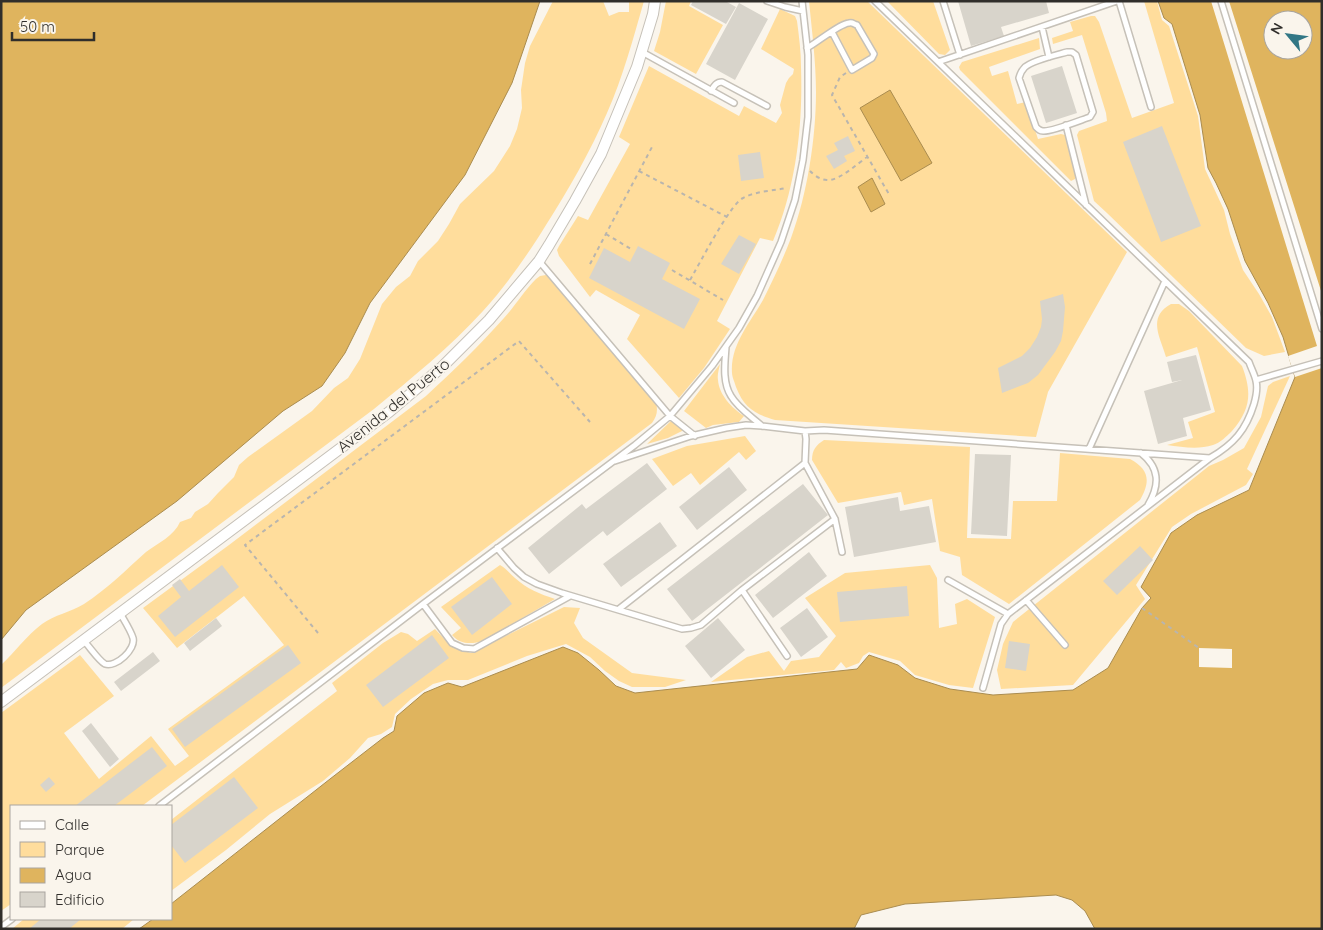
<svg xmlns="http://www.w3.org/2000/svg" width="1323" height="930" font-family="Quicksand,sans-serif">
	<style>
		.green { fill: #ffdd9c }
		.water { fill: #dfb45e; stroke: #aa8c4f; fill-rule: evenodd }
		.pier { fill: #faf5ec }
		.building { fill: #d8d4cb }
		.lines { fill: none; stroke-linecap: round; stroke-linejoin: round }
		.lane-casing { stroke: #c6c1b8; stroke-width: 8 }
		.street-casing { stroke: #c6c1b8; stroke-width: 12 }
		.path { stroke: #b9b5ae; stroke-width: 2; stroke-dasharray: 4 4; stroke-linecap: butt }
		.lane { stroke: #fff; stroke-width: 5 }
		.street { stroke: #fff; stroke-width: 10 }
		.labels { text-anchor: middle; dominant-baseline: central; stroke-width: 4; stroke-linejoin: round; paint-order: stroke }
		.street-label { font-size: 16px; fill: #302e2b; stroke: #faf5ec }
	</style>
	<rect width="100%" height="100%" fill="#faf5ec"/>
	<path class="green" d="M 553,1 L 603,1 L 609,16 L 619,12 L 629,12 L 629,1 L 644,1 C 633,39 623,77 607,113 C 590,152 569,189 546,225 C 528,254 506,286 483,311 C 450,347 412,378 374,409 L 1,688 L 1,665 C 15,652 27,635 42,624 C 54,615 71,612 84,604 C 107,589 126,570 146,552 C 158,543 174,536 180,522 L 191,518 L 195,512 L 208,504 L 218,493 L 234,477 L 239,465 L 248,457 L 312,411 L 334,388 L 348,378 L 360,359 L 382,304 L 396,287 L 410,276 L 418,261 L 438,241 L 449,224 L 460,204 L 494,171 L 510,146 L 517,129 L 522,108 L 521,90 L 525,63 L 530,46 Z
		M 666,1 L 683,1 L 685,2 L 686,1 L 691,1 L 689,6 L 723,25 L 696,74 L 654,51 L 660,32 Z
		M 809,1 L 867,1 L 1127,252 L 1048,392 L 1036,437 L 775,420 C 755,414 744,408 736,387 C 735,383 732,377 732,373 C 730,345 750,323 763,300 C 773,280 783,259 791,238 C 807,195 816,139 816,92 C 816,62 812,32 809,1 Z
		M 887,1 L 933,1 L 950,50 L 945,55 L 939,54 Z
		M 1144,1 L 1157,1 L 1162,20 L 1169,26 L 1198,116 L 1205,169 L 1224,210 L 1230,234 L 1243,270 L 1259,294 L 1272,317 L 1285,352 L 1264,356 L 1246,348 L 1107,213 L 1094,201 L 1077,135 L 1079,131 L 1107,121 L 1106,113 L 1082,35 L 1053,44 L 1052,38 L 1073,31 L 1070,22 L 1091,16 L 1095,16 L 1099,22 L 1132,118 L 1174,103 Z
		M 780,9 L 795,16 L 797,21 C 799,36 801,52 801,67 C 803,126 796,187 773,241 L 760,238 L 717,321 L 730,329 L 704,368 L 679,398 L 627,339 L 640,315 L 596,290 L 590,297 L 559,256 L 557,250 L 559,246 L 578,216 L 588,220 L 630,144 L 619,137 L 649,66 L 739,116 L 744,106 L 776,123 L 782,113 L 780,105 L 786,83 L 789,78 L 793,74 L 794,69 L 761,49 Z
		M 1039,38 L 1040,49 L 989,67 L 992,76 L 1008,71 L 1017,104 L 1026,102 L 1038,139 L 1061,134 L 1065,135 L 1067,139 L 1076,176 L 1075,179 L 1071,181 L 960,70 L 959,67 L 962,62 Z
		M 546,275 L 552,279 L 656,402 C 658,411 657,416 652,423 L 142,806 L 11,806 L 11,904 L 1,911 L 1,713 L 80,655 L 114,696 L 64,733 L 99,779 L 151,736 L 175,766 L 189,756 L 168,729 L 284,645 L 244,596 L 177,648 L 143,608 L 229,545 L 426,396 C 453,371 479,346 504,318 C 515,306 524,291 536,279 L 540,276 Z
		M 1171,304 L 1179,304 L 1189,311 L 1242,366 C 1252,392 1251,409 1232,431 C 1227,436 1220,443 1213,445 C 1198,450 1182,447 1167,445 L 1193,438 L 1188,422 L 1215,412 L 1197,347 L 1166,357 C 1160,337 1147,317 1171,304 Z
		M 720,364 C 719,369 717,375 718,380 C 719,395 732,408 744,416 L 739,422 L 713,425 L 706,428 L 684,411 Z
		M 1290,376 L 1247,469 L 1253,474 L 1246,485 L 1191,514 L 1172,527 L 1136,585 L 1145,599 L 1073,685 L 1001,689 L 997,670 L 1003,644 L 1013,622 L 1209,466 L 1223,460 L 1244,448 L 1261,417 L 1268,386 L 1273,382 Z
		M 673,419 L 686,429 L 668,438 L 647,444 Z
		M 745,436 L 756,451 L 746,460 L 739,452 L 700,485 L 691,473 L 673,486 L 652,459 L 687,446 Z
		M 824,440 L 970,447 L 967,538 L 1011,539 L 1013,501 L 1057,501 L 1060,453 L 1130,459 C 1149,469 1151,481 1140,500 L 1009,604 L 962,575 L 960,557 L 940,551 L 932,499 L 904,505 L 901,492 L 838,503 L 812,460 C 812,450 816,445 824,440 Z
		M 500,565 C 506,568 510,574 515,578 C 527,589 540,594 555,599 L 483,641 C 472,644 460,645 452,635 L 461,628 L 441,607 Z
		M 930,565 L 937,578 L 939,628 L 957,624 L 955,604 L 967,599 L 995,617 L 973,688 L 949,685 L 915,675 L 900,661 L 869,652 L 863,656 L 859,663 L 846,668 L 841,662 L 834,670 L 711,682 L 747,657 L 769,651 L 784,671 L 791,661 L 819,657 L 836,636 L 805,598 L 845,573 Z
		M 564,607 L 580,608 L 574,623 L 583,638 L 632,673 L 686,680 L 665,687 L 632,687 L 619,681 L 605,671 L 590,657 L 566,644 L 527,656 L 468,680 L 448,680 L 433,684 L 411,699 L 395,714 L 392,727 L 381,734 L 368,738 L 350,758 L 323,781 L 270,814 L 226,850 L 171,891 L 171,820 L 337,691 L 332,683 L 383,643 L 401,632 L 408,634 L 417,641 L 435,629 L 451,646 L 471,653 Z
		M 24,919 L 134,919 L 122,929 L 12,929 Z"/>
	<path class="water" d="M 1,1 L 540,1 L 512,83 L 465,175 L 370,303 L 345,353 L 322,386 L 283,411 L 177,501 L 26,610 L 1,640 Z
		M 1158,1 L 1322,1 L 1322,929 L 1095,929 L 1085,911 L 1072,900 L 1056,895 L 905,904 L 861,915 L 854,929 L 139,929 L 153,919 L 171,919 L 171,904 L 330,779 L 383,738 L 394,731 L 397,716 L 424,693 L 448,683 L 462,687 L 563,647 L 578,653 L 599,670 L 616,686 L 635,693 L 857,669 L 869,655 L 898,665 L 915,678 L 950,689 L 993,695 L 1073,690 L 1108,668 L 1142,608 L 1151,598 L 1141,587 L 1171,533 L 1197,515 L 1249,490 L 1295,377 L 1283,337 L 1268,303 L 1245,261 L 1228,209 L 1216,183 L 1208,168 L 1200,115 L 1172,24 L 1164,18 ZM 1273,20 L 1303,20 L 1303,50 L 1273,50 Z
		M 890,90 L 932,163 L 901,181 L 860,108 Z
		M 872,178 L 885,204 L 871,212 L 858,187 Z"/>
	<path class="pier" d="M 1211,1 L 1229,1 L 1322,294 L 1322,368 L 1295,377 L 1288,356 L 1317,346 Z
		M 1199,648 L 1232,649 L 1232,668 L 1199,667 Z"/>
	<path class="building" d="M 693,1 L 725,1 L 736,7 L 726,24 L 691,5 Z
		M 958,1 L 1046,1 L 1049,13 L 1001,27 L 1004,36 L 971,46 Z
		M 739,3 L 768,19 L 735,80 L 706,64 Z
		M 1062,66 L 1077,113 L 1046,123 L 1031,76 Z
		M 1162,126 L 1201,226 L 1161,242 L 1123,142 Z
		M 848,136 L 855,151 L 844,156 L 847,161 L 834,169 L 826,156 L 838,150 L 834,143 Z
		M 760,152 L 764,178 L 741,181 L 738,155 Z
		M 739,235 L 756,244 L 739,274 L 721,264 Z
		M 638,246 L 670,263 L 662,279 L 700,299 L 684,329 L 589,278 L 604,248 L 630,262 Z
		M 1063,294 L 1065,307 L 1063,331 L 1061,341 L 1055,352 L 1038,375 L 1028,383 L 1002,393 L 998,368 L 1022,356 L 1030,348 L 1037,337 L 1041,327 L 1042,319 L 1040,301 Z
		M 1196,355 L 1211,410 L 1183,418 L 1187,436 L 1158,444 L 1144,391 L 1182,380 L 1172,382 L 1167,362 Z
		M 975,454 L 1011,455 L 1007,536 L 971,534 Z
		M 647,463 L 667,489 L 607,536 L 603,531 L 549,574 L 528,548 L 582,504 L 586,509 Z
		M 729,467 L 747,490 L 697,530 L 679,507 Z
		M 803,484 L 828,515 L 692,621 L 667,589 Z
		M 898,497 L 900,511 L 929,506 L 936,542 L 854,557 L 845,507 Z
		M 660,522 L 677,546 L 621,587 L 603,564 Z
		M 1140,546 L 1153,560 L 1117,595 L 1103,581 Z
		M 809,552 L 827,576 L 773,618 L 755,595 Z
		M 222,565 L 239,587 L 175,637 L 158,616 L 181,597 L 172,585 L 180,579 L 189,591 Z
		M 492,577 L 512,604 L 472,635 L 451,607 Z
		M 907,586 L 909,616 L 840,622 L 837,592 Z
		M 807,608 L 828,637 L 801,657 L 780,628 Z
		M 216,618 L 222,626 L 190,651 L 184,643 Z
		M 718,618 L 745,650 L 711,678 L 685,646 Z
		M 432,635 L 449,658 L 383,707 L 366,685 Z
		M 1009,641 L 1030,644 L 1026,671 L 1005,668 Z
		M 288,645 L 301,663 L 185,747 L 172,729 Z
		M 153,652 L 160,661 L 121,691 L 114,682 Z
		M 91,723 L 119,759 L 110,767 L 82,731 Z
		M 152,747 L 167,766 L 114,806 L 75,806 Z
		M 49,777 L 55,784 L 46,792 L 40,785 Z
		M 234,777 L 258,808 L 185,863 L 171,845 L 171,825 Z
		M 41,919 L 81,919 L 69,929 L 29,929 Z"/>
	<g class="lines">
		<g class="lane-casing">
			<path id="lane" d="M 767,1 L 785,7 L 803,11
				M 943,1 L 960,55
				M 1119,1 L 1151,107
				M 1221,1 L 1322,329
				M 1042,27 L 1049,57
				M 807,48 C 818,42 839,24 849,23 C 853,22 853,24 857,25 L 874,54 L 872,58 L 852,70 L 832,32
				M 642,52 L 734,103
				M 1067,52 L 1072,52 L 1076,55 L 1093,112 L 1090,117 C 1081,120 1051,132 1043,131 C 1040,131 1039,130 1036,127 L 1019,78 C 1020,74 1022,70 1025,67 C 1033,60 1056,55 1067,52 Z
				M 938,62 L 1117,1
				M 711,91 C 714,86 716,82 722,82 L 767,106
				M 1066,125 L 1086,205
				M 539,261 L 670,416 L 695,436
				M 726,347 C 725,362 722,382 731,396 C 738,408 752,417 762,426
				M 1256,380 L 1322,361
				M 1089,449 L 1165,281
				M 1141,453 C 1160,468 1160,485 1148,505
				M 615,461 L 691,436 L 726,428 L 746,425 L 762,426 L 805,431 L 824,430 L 1210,458 C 1234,444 1246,430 1254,404 C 1256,397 1258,389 1256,381 C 1255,375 1251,368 1249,362 L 875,1
				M 805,463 L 835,519 L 842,552
				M 497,548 L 514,568 L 524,577 L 537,584 L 562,593 L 682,629 L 691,628 L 701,625 L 742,590 L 835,519
				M 948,580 L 1008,614
				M 742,590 L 787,656
				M 1026,600 L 1065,645
				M 423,604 L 452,643 L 463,648 L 474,649 L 570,596
				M 619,609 L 805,463 L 806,439 L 805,431
				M 84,641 C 89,646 99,661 105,664 C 116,668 136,649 133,638 C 131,631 124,620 120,613
				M 983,688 L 1001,624 L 1008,614 L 1210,458
				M 159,806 L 423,604 L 635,445 L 670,416 L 712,366 L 739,328 L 757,296 L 781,242 L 795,200 L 803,160 L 808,117 L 808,55 L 802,1
				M 1,927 L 12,919"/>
		</g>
		<g class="street-casing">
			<path id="street" d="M 1,702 L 389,412 L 442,367 L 489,320 L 539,261 L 549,245 L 575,201 L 601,154 L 637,67 L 653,14 L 655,1"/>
		</g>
		<path class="path" d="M 846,73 L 840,77 L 832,95 L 890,196
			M 639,171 L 727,217
			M 810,171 C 814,175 820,180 827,180 C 839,181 857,164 867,157
			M 606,234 L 631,249
			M 590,264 L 652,147
			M 672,270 L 723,300
			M 690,280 C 699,265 730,204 743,198 C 756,191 772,191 786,188
			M 1142,608 L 1199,648
			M 318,633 L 245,545 L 519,341 L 590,422"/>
		<use href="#lane" class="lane"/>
		<use href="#street" class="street"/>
	</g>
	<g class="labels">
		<g class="street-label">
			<text transform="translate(393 405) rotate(-39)">Avenida del Puerto</text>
		</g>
	</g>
	<rect width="1323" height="930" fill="none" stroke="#302e2b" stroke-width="5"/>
	<rect x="10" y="805" width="162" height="115" fill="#faf5ec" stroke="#a9a59f"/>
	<rect x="20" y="821" width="25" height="8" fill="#ffffff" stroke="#a9a59f"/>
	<text x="55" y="830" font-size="15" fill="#302e2b">Calle</text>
	<rect x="20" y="842" width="25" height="15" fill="#ffdd9c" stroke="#a9a59f"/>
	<text x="55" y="855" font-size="15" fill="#302e2b">Parque</text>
	<rect x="20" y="868" width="25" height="15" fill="#dfb45e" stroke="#a9a59f"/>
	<text x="55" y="880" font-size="15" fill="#302e2b">Agua</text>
	<rect x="20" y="892" width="25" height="15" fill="#d8d4cb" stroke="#a9a59f"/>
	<text x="55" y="905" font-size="15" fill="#302e2b">Edificio</text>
	<g transform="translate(1288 35) rotate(299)"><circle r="24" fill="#faf5ec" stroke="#a9a59f"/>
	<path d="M0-4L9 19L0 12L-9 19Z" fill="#327785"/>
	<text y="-8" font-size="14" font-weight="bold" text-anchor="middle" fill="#302e2b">N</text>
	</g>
	<path d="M12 32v8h82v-8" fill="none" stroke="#302e2b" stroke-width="2.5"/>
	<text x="20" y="32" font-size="15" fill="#302e2b" stroke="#faf5ec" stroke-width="4" paint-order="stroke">50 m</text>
</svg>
